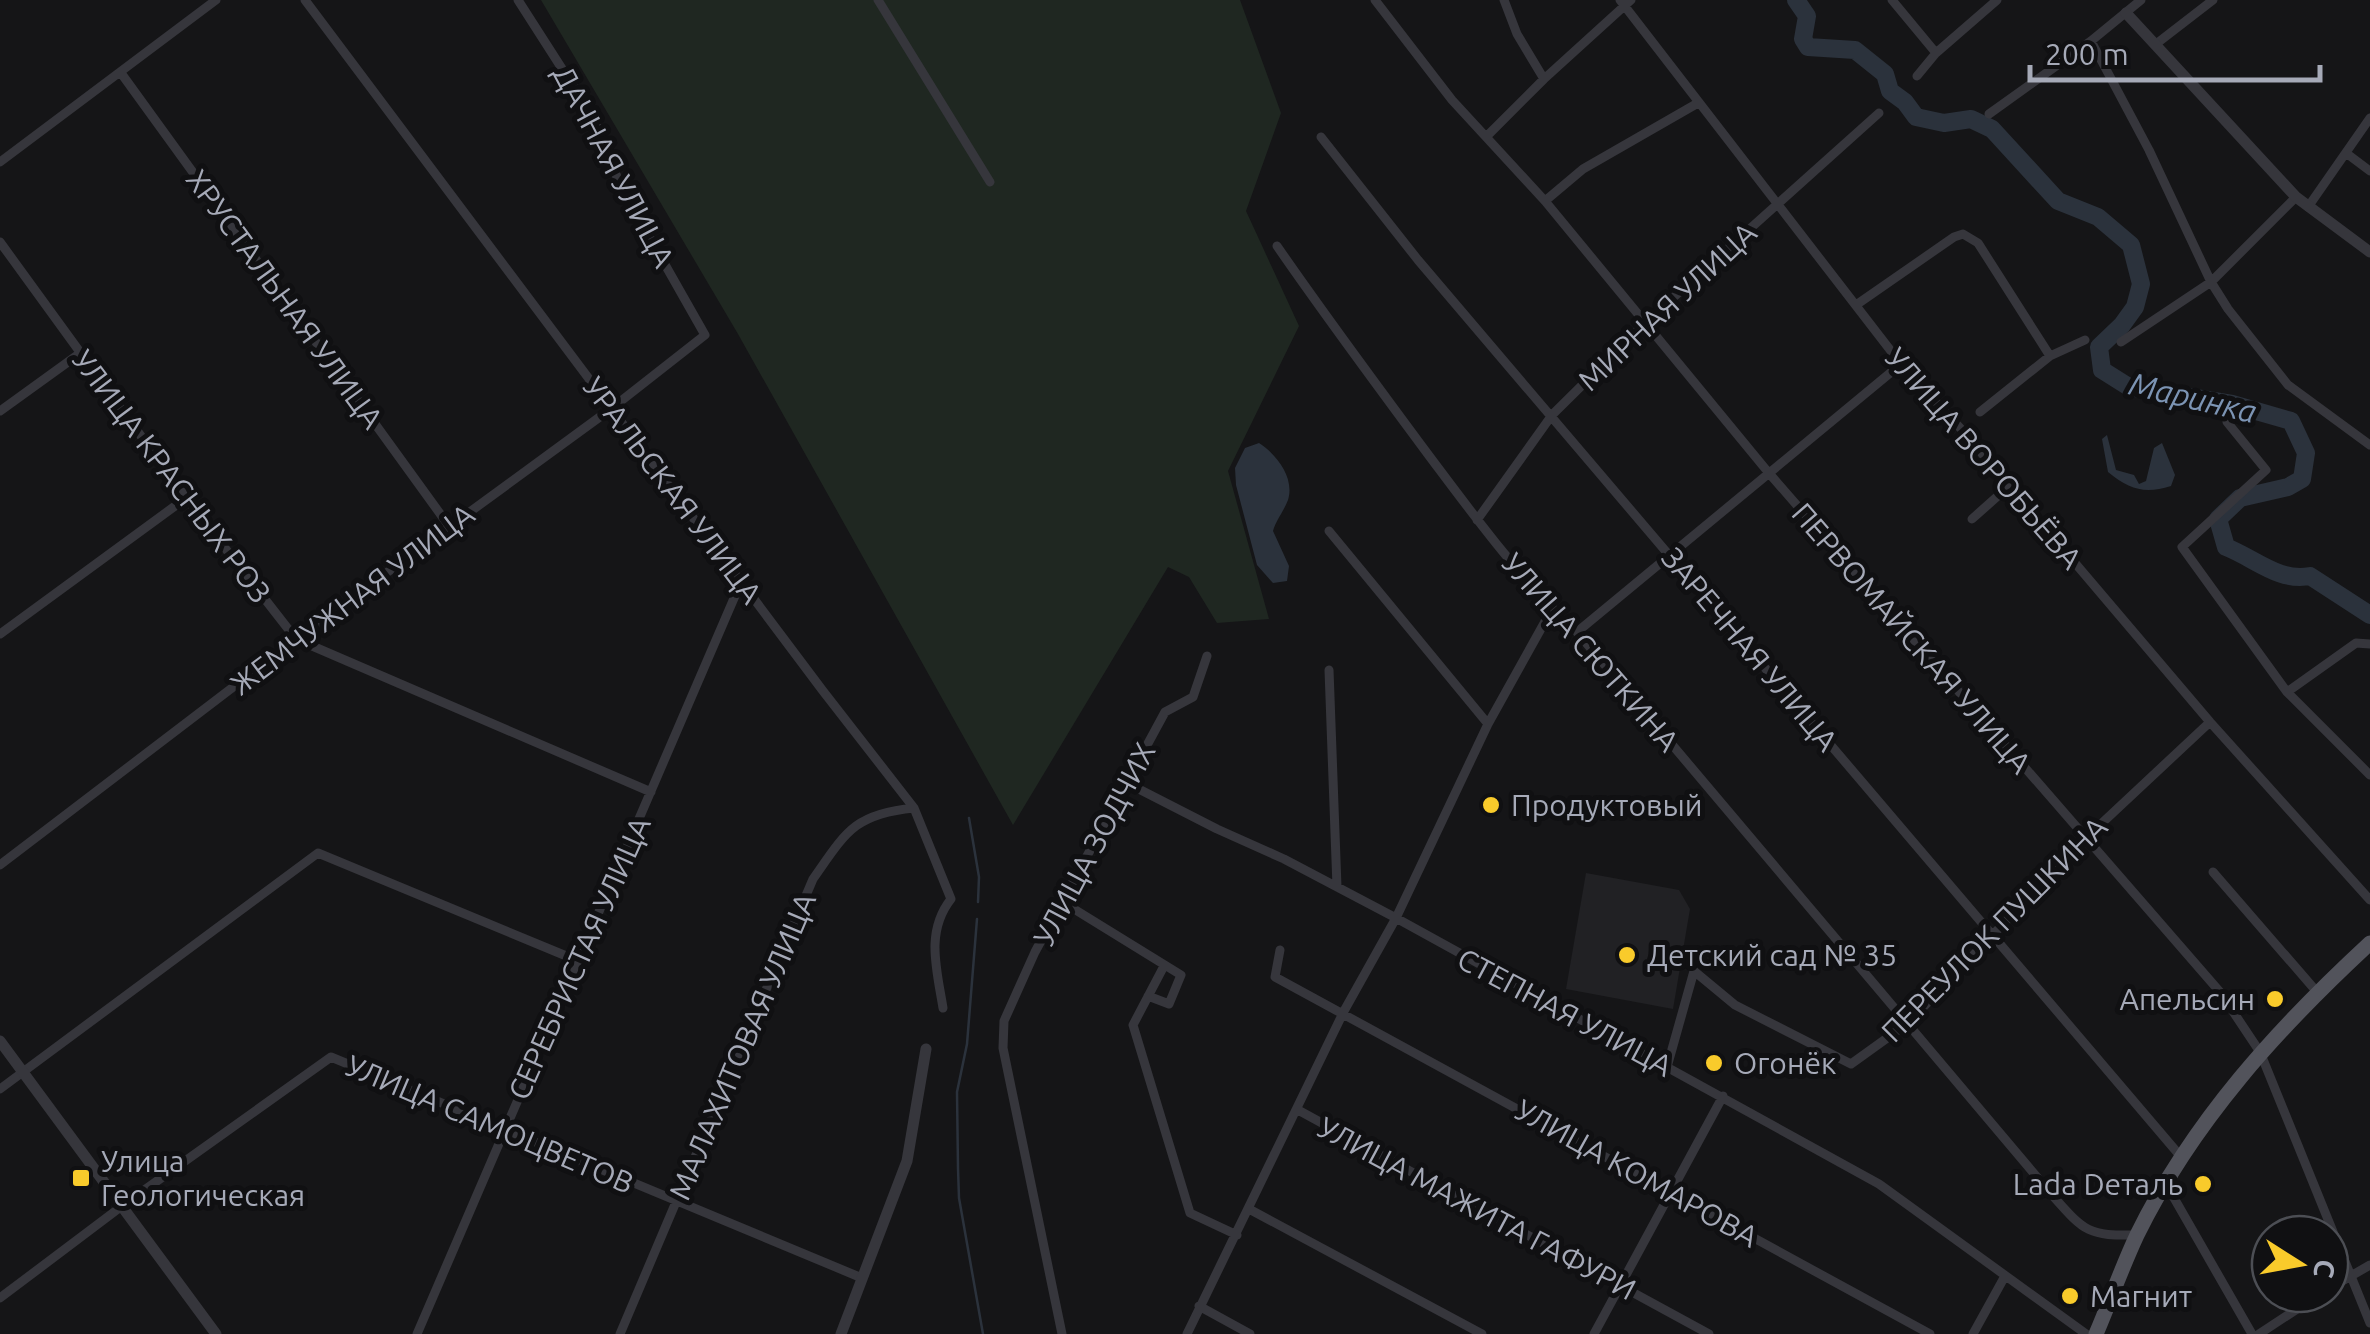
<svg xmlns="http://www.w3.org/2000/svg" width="2370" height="1334" font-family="Ubuntu,sans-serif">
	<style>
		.built { fill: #212124 }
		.garden { fill: #1f2721 }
		.water { fill: #2b323c }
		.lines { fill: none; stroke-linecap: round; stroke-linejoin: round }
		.stream { stroke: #2b323c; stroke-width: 2.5 }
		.river { stroke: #2b323c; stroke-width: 18 }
		.minor { stroke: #36363c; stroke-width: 9 }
		.tertiary { stroke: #36363c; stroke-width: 11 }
		.primary { stroke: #52535b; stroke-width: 15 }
		.poi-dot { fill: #f9cb2b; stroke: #101012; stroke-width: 4 }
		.labels { text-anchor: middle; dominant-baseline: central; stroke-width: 10; stroke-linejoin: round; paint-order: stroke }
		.street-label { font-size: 30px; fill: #a6aab8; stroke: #101012 }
		.poi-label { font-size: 30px; fill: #a6aab8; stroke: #101012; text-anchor: start }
		.water-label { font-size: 32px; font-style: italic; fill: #7c94b4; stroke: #101012 }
	</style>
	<rect width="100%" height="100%" fill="#151517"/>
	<path class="built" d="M 1586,873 L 1679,890 L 1690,909 L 1673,1009 L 1566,989 Z"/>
	<path class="garden" d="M 541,0 L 1240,0 L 1281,113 L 1246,211 L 1299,326 L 1228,471 L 1269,619 L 1217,623 L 1189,577 L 1168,567 L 1013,825 L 738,334 Z"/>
	<path class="water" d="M 2107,435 L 2116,470 L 2134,475 L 2139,484 L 2146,481 L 2154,448 L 2162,443 L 2175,475 L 2171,486 C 2145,494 2130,490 2108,472 L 2102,439 Z
		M 1259,443 C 1276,454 1295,477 1288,500 C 1284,511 1276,520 1273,531 L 1289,566 L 1287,581 L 1273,583 L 1257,565 L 1236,485 L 1235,468 L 1245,448 Z"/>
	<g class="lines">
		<path class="stream" d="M 969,818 L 979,877 L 978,902
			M 977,919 L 967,1044 L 957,1092 L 958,1168 L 959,1198 L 983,1334"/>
		<path class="river" d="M 1796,0 L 1807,16 L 1803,39 L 1808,47 L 1855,50 L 1885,74 L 1890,91 L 1905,102 L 1916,117 L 1944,123 L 1971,119 L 1992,129 L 2058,201 L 2098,217 L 2131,245 L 2141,284 L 2135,307 L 2122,325 L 2099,347 L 2102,370 L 2129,387 L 2232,404 L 2291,421 L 2306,453 L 2302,479 L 2288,487 L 2240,498 L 2218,519 L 2226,547 C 2256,559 2279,582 2310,576 L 2370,615"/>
		<path class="minor" d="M 305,0 L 823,691 L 914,808 L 951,899 C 925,932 937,970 943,1008
			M 878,0 L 990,182
			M 1375,0 L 1452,100 L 1545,201 L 1768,472 L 2220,992 L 2260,1052 L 2370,1323
			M 1504,0 L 1517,34 L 1544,79
			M 1620,0 L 1901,364 L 1962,430 L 2210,722 L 2370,900
			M 1892,0 L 1936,53
			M 2091,41 L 2149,150 L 2211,282 L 2228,309 L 2288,385 L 2370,445
			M 2156,44 L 2213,0
			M 121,73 L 449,526
			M 1917,76 L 1936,53 L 1997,0
			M 1989,114 L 2091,41 L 2141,0
			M 1487,136 L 1544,79 L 1631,0
			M 1321,137 L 1418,260 L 2182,1158
			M 2346,153 L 2370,171
			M 0,162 L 216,0
			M 1545,201 L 1583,169 L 1698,103
			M 2308,207 L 2370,118
			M 0,242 L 186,498 L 296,639 L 651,792
			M 1277,246 C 1326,317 1378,387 1430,457 C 1475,517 1521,580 1577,632 L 2053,1196 C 2085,1232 2088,1236 2137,1235
			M 1856,305 L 1954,237 L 1963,234 L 1978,243 L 2050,356
			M 2121,342 L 2211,282 L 2296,197
			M 0,411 L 79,354
			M 1980,412 L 2050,356 L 2085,340
			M 2227,422 L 2266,470 L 2182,547 L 2287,692 L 2370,775
			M 1972,519 L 2009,486
			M 1477,520 L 1552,415 L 1646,322 L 1879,113
			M 1329,531 L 1488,724
			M 1577,632 L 1901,364
			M 0,634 L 186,498
			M 1329,670 L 1337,887
			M 2287,692 L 2356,643 L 2370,644
			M 1127,783 L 1217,829 L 1284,859 L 1396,918 L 1879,1184 L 2086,1334
			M 0,865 L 296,639 L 612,408 L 705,335 L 621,187 L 593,117 L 518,0
			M 2213,872 L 2317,992
			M 1061,901 L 1181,975 L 1169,1004 L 1148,996
			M 1280,950 L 1275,977 L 1930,1334
			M 1164,966 L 1133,1025 L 1190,1213 L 1237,1235
			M 1667,1067 L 1694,971 L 1735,1005 L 1851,1064 L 1908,1023 L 2086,838 L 2210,722
			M 0,1089 L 318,853 L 576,960
			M 1298,1110 L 1709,1334
			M 2166,1184 L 2252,1334
			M 1249,1209 L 1482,1334
			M 2330,1288 L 2370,1265
			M 0,1298 L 122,1206 L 331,1057 L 862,1278
			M 1199,1306 L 1250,1334
			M 417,1334 L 741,582
			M 620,1334 L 813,879 C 846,832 854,814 914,808
			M 1062,1334 L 1003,1048 L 1004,1021 L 1035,952 L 1165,712 L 1193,697 L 1207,656
			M 1187,1334 L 1344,1011 L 1396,918 L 1488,724 L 1552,609
			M 1594,1334 L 1723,1096
			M 1973,1334 L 2005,1276
			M 2259,1334 L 2320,1294"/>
		<path class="tertiary" d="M 2126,13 L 2296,197 L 2370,252
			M 0,1041 L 216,1334
			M 841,1334 L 907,1161 L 926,1049"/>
		<path class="primary" d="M 2096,1334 C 2110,1301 2122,1267 2137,1235 C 2193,1121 2278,1028 2370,943"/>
	</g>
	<g class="poi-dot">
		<circle cx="1491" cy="805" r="10"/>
		<circle cx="1627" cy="955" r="10"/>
		<circle cx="2275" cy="999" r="10"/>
		<circle cx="1714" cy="1063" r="10"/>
		<rect x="71" y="1168" width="20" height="20" rx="5"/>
		<circle cx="2203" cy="1184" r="10"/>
		<circle cx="2070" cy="1296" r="10"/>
	</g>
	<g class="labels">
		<g class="street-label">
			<text transform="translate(614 166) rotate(62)">ДАЧНАЯ УЛИЦА</text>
			<text transform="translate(285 299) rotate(54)">ХРУСТАЛЬНАЯ УЛИЦА</text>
			<text transform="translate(1667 306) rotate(-43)">МИРНАЯ УЛИЦА</text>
			<text transform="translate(1984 458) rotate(49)">УЛИЦА ВОРОБЬЁВА</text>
			<text transform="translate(172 476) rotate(53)">УЛИЦА КРАСНЫХ РОЗ</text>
			<text transform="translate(673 490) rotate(53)">УРАЛЬСКАЯ УЛИЦА</text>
			<text transform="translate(352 599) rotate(-37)">ЖЕМЧУЖНАЯ УЛИЦА</text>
			<text transform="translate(1912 638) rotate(49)">ПЕРВОМАЙСКАЯ УЛИЦА</text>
			<text transform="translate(1750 649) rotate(50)">ЗАРЕЧНАЯ УЛИЦА</text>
			<text transform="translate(1591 652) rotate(49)">УЛИЦА СЮТКИНА</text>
			<text transform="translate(1094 844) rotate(-62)">УЛИЦА ЗОДЧИХ</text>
			<text transform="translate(1994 929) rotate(-45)">ПЕРЕУЛОК ПУШКИНА</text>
			<text transform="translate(579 958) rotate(-66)">СЕРЕБРИСТАЯ УЛИЦА</text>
			<text transform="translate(1565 1012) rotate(28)">СТЕПНАЯ УЛИЦА</text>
			<text transform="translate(742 1046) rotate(-67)">МАЛАХИТОВАЯ УЛИЦА</text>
			<text transform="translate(490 1124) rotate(23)">УЛИЦА САМОЦВЕТОВ</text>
			<text transform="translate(1637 1173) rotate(29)">УЛИЦА КОМАРОВА</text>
			<text transform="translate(1477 1208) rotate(28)">УЛИЦА МАЖИТА ГАФУРИ</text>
		</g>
		<g class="poi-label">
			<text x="1511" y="805">Продуктовый</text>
			<text x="1647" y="955">Детский сад № 35</text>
			<text x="2255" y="999" text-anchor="end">Апельсин</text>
			<text x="1734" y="1063">Огонёк</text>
			<text x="101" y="1161">Улица<tspan x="101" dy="34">Геологическая</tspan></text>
			<text x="2183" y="1184" text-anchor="end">Lada Dеталь</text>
			<text x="2090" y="1296">Магнит</text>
		</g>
		<g class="water-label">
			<text transform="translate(2193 397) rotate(13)">Маринка</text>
		</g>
	</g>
	<g transform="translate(2300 1264) rotate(101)"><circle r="48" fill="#101012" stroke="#4c4e54" stroke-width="2.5"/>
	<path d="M0-8L18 38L0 25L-18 38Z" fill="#f9cb2b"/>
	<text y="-15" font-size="28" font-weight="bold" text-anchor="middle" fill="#a6aab8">С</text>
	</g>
	<path d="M2030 65v15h290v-15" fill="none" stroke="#a6aab8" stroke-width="5"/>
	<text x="2045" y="65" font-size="30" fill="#a6aab8" stroke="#101012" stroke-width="8" paint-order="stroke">200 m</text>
</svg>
